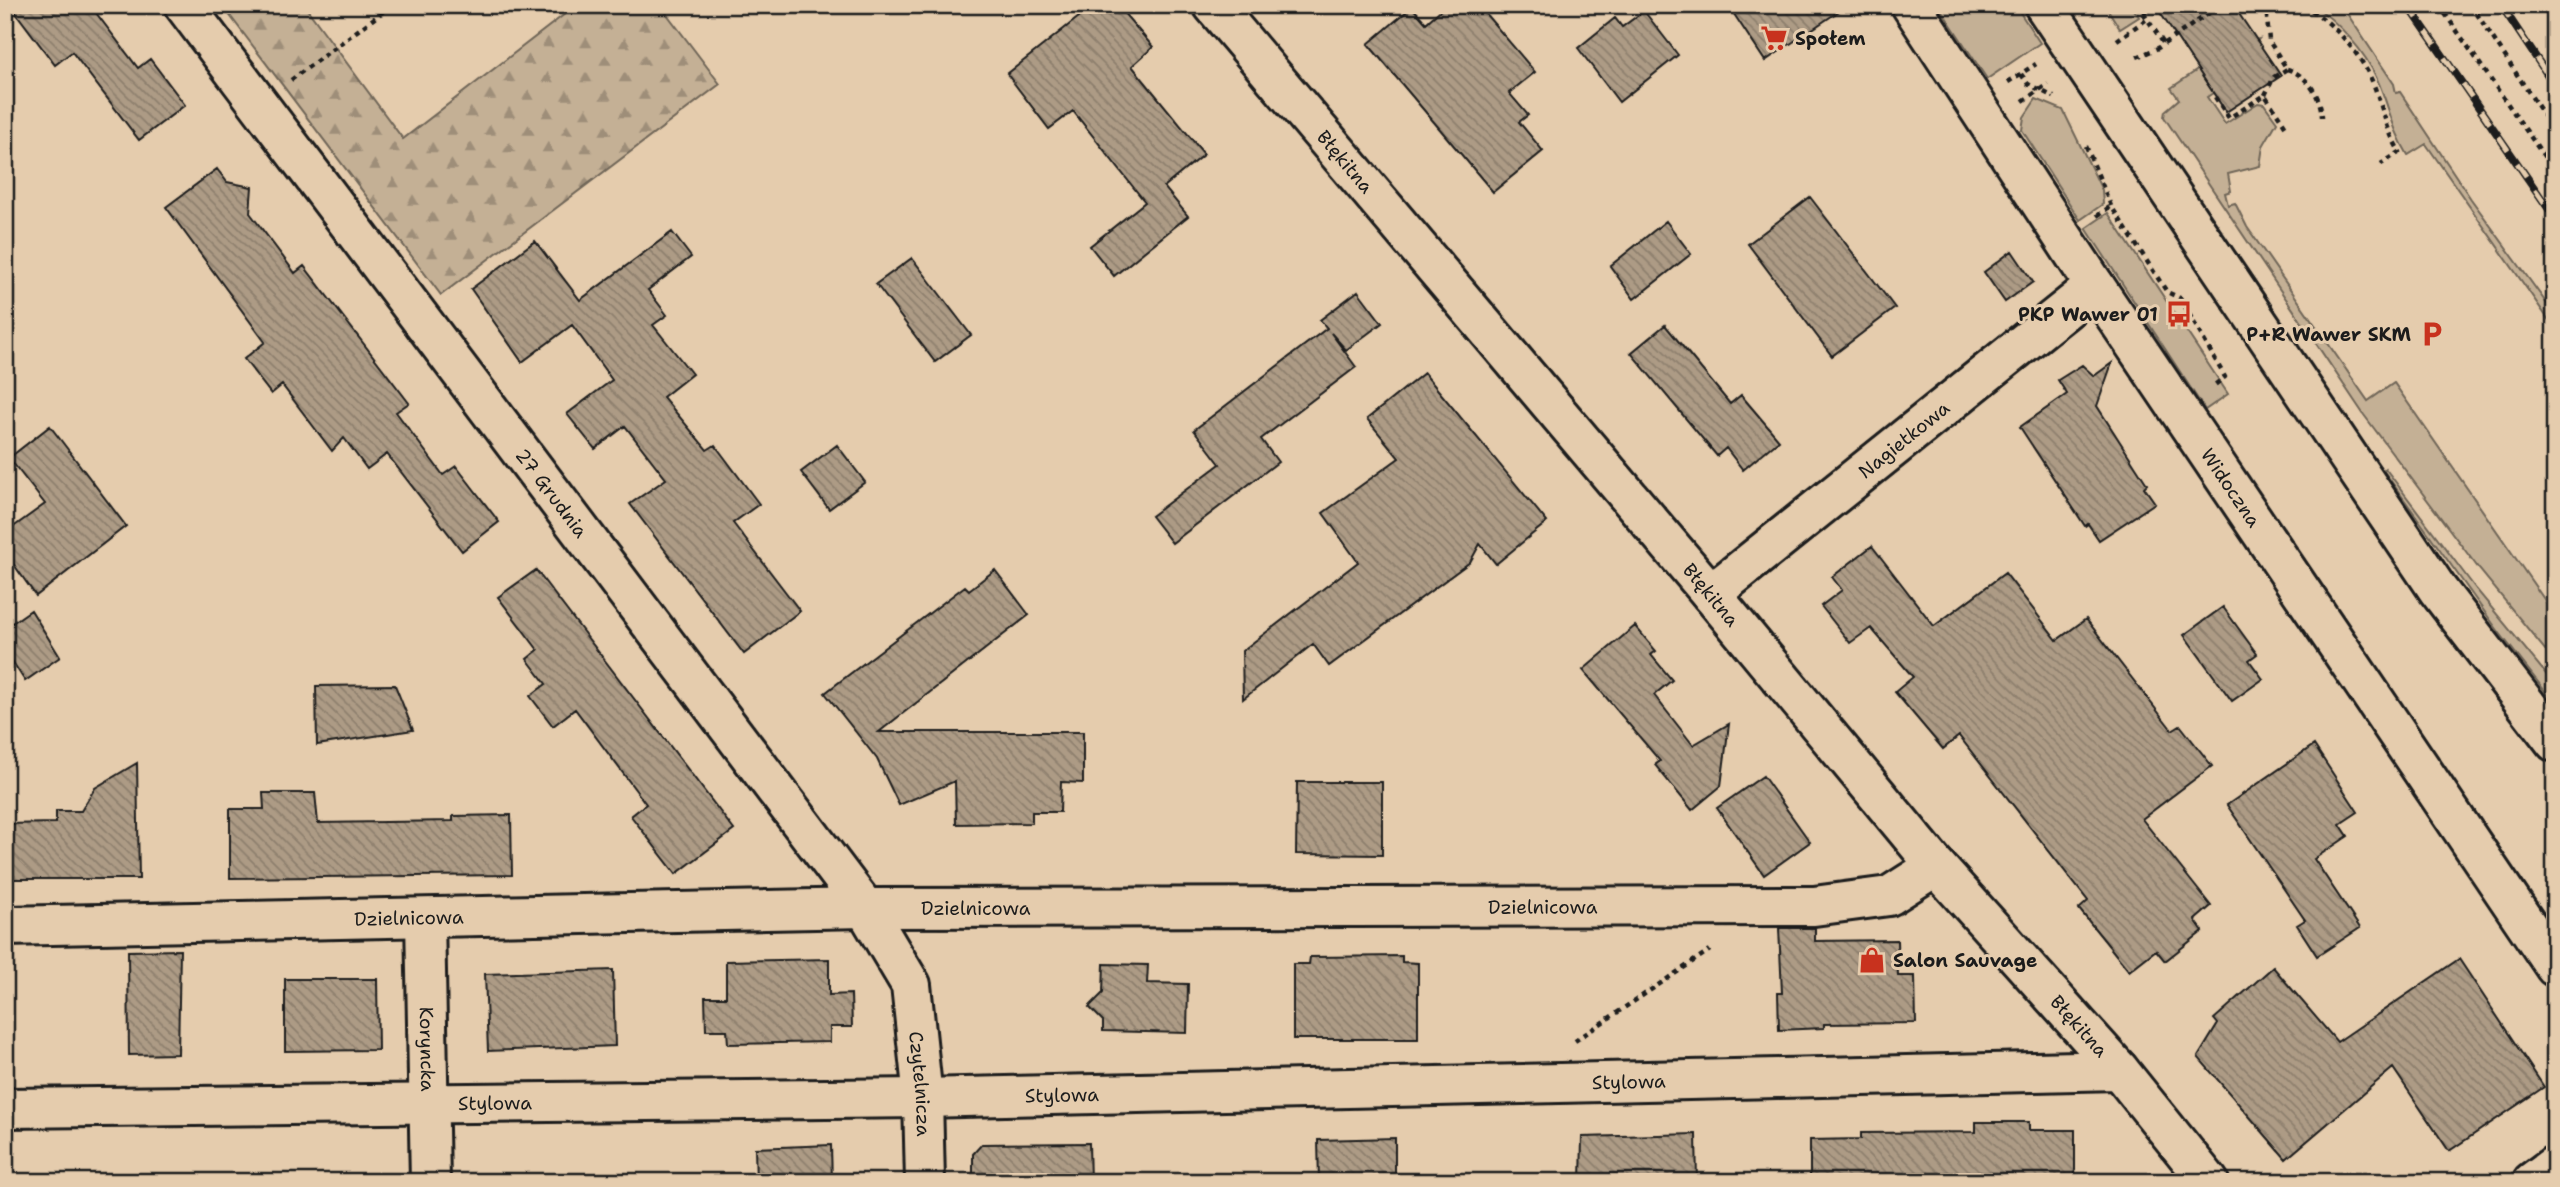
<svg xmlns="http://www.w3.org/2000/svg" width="2560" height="1187" font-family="'Shantell Sans',sans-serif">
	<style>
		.grass { fill: #c4b095; stroke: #706658; stroke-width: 2 }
		.forest { fill: url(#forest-firs); stroke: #706658; stroke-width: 2 }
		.building { fill: url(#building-back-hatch); stroke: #1c1c1c; stroke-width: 2 }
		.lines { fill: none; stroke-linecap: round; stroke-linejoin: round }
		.street-casing { stroke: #1c1c1c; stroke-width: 44 }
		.secondary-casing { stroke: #1c1c1c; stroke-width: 44 }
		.path { stroke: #1c1c1c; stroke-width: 4.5; stroke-dasharray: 5 5; stroke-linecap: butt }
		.street { stroke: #e5ccad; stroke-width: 38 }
		.secondary { stroke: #e5ccad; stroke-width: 38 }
		.rail-casing { stroke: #1c1c1c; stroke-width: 8 }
		.rail { stroke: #e5ccad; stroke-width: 5; stroke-dasharray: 16; stroke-linecap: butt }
		.labels { text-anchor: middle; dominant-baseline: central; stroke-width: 6; stroke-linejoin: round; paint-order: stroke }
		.poi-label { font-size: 19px; font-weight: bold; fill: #1c1c1c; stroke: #e5ccad; text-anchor: start }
		.street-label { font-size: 19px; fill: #1c1c1c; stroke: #e5ccad }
	</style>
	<defs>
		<pattern id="forest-firs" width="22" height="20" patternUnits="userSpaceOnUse" patternTransform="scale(1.75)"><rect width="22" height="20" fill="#c4b095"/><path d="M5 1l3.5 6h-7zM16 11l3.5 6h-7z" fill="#9e8e79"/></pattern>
		<pattern id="building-back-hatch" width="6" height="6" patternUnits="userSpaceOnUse" patternTransform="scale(1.75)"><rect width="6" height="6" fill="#ad9b85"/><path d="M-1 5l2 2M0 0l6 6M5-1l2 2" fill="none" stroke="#8c7e6c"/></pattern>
	</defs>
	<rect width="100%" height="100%" fill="#e5ccad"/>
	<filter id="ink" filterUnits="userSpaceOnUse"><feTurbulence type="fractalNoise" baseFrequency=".0143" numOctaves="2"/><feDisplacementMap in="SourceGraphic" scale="14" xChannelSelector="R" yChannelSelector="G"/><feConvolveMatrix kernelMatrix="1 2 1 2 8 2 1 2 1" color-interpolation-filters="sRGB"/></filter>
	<g filter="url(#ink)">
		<path class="grass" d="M 1938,5 L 2015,5 L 2040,43 L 1987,79 Z
			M 2105,5 L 2131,5 L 2139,17 L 2120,29 Z
			M 2313,5 L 2336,5 L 2339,10 L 2344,9 L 2394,84 L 2396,93 L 2400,92 L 2471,199 L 2555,315 L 2555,329 L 2426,144 L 2408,155 C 2391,127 2390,108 2377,79 C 2365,51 2338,22 2313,5 Z
			M 2259,39 L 2219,89 L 2207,97 L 2225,124 L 2258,103 L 2264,104 L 2277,122 L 2263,146 L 2260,166 L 2228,174 L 2231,191 L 2225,193 L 2228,205 L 2235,203 L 2247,227 L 2368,401 L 2394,383 L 2555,615 L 2555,662 L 2479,569 L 2364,415 L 2164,117 L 2165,111 L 2179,99 L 2171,88 L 2233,46 Z
			M 2036,99 L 2063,110 L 2102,190 L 2103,204 L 2080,220 L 2022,130 L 2024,117 Z
			M 2108,213 L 2228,394 L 2205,410 L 2086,228 Z
			M 2385,468 L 2476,589 L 2555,685 L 2555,704 L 2499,632 L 2383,470 Z"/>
		<path class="forest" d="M 222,5 L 304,5 L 403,139 L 570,10 L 569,5 L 609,5 L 612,9 L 618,5 L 660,5 L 720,84 L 441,295 Z"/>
		<path class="building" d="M 10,5 L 90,5 L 138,68 L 150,59 L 185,105 L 139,140 L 72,52 L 55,65 Z
			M 1094,5 L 1117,5 L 1153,47 L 1132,66 L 1204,154 L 1164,187 L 1188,216 L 1114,276 L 1090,246 L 1145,202 L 1073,111 L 1049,129 L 1007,74 Z
			M 1446,5 L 1478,5 L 1535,72 L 1509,93 L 1528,115 L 1519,122 L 1543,151 L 1493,192 L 1368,44 L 1412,7 L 1426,23 Z
			M 1728,5 L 1848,5 L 1765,61 Z
			M 2155,5 L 2233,5 L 2281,76 L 2226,112 Z
			M 1644,11 L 1678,55 L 1619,102 L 1578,48 L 1615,18 L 1622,27 Z
			M 217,169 L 227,182 L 252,187 L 250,213 L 295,273 L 304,266 L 409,403 L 396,412 L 443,475 L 456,466 L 499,522 L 462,551 L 387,454 L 367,469 L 344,438 L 332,451 L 282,385 L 271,394 L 244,359 L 265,342 L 166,207 Z
			M 1810,197 L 1895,308 L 1832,356 L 1748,244 Z
			M 1666,221 L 1691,254 L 1634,299 L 1610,266 Z
			M 672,232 L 691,257 L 648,290 L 667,315 L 653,325 L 692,374 L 663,397 L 707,450 L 715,445 L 759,504 L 733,523 L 800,611 L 744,654 L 630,504 L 666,479 L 625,426 L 595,449 L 567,414 L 612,380 L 572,325 L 522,362 L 471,289 L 535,241 L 580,300 Z
			M 2012,251 L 2033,282 L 2005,302 L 1984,272 Z
			M 912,258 L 971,335 L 935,362 L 876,284 Z
			M 1358,291 L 1382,323 L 1346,350 L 1331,333 L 1356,367 L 1261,439 L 1278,462 L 1172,543 L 1151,516 L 1220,464 L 1194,430 L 1327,328 L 1320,320 Z
			M 1665,325 L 1730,404 L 1741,395 L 1779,440 L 1743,470 L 1726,448 L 1717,456 L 1631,353 Z
			M 2112,363 L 2097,406 L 2147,484 L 2144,487 L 2155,503 L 2099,540 L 2088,524 L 2085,526 L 2020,427 L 2067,394 L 2058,380 L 2082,365 L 2094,376 Z
			M 1424,373 L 1547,522 L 1496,564 L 1480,544 L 1470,562 L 1329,666 L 1313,644 L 1243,699 L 1242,651 L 1358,562 L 1323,513 L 1399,458 L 1367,419 Z
			M 50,426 L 126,526 L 36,596 L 5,552 L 5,533 L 45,504 L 9,458 Z
			M 837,445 L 865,482 L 829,509 L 801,472 Z
			M 1872,546 L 1934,626 L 2005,573 L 2057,640 L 2086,619 L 2172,730 L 2180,725 L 2212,766 L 2142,819 L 2211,906 L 2195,920 L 2203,931 L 2165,961 L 2156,950 L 2129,971 L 2079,909 L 2088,901 L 1959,736 L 1943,749 L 1895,692 L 1913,677 L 1871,628 L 1850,643 L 1821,606 L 1842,590 L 1832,577 Z
			M 536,570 L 734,830 L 676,874 L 631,816 L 646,804 L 575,709 L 553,726 L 530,696 L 546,684 L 527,659 L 538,650 L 498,597 Z
			M 995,570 L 1029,615 L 879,732 L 1083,732 L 1083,783 L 1061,782 L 1060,812 L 1032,812 L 1032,823 L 956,824 L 955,781 L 899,805 L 877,759 L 825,693 L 965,586 L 969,590 Z
			M 2223,607 L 2257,654 L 2249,660 L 2263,679 L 2232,701 L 2184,635 Z
			M 31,610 L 60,657 L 25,681 L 5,650 L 5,628 Z
			M 1635,626 L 1656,651 L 1651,655 L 1672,680 L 1654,695 L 1693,745 L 1729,724 L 1721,786 L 1692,810 L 1655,765 L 1660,761 L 1583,670 Z
			M 395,685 L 413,730 L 317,745 L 316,686 Z
			M 2314,745 L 2358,812 L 2340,824 L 2348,836 L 2314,859 L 2360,928 L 2317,956 L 2297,925 L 2305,920 L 2227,805 Z
			M 137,763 L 139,879 L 5,879 L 5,824 L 56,823 L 56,811 L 81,811 L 95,788 Z
			M 1763,776 L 1810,842 L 1764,875 L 1717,808 Z
			M 1297,782 L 1382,782 L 1382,855 L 1296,854 Z
			M 263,793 L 315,793 L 318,823 L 453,821 L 453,816 L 511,815 L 512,875 L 230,878 L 230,809 L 264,809 Z
			M 1779,928 L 1815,928 L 1815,941 L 1897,940 L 1898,976 L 1915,976 L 1916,1023 L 1824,1024 L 1824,1028 L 1779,1030 L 1778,993 L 1782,993 Z
			M 180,950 L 178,1054 L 129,1055 L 128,951 Z
			M 1402,956 L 1402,962 L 1418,963 L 1418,1039 L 1293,1039 L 1293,964 L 1309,964 L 1310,957 Z
			M 829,959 L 829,995 L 851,994 L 852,1027 L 830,1027 L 830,1042 L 728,1044 L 727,1030 L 706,1030 L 705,997 L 726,997 L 726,961 Z
			M 2459,959 L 2544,1087 L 2449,1151 L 2393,1068 L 2286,1159 L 2198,1057 L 2218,1024 L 2214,1019 L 2273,967 L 2337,1042 Z
			M 1104,964 L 1148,965 L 1147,983 L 1188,984 L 1187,1033 L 1103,1031 L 1103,1021 L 1089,1007 L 1103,993 Z
			M 613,970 L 615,1046 L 488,1051 L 485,974 Z
			M 285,979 L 377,979 L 378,1050 L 285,1051 Z
			M 1976,1122 L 2029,1122 L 2029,1130 L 2075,1130 L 2075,1182 L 1810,1182 L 1810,1140 L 1861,1139 L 1861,1133 L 1976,1132 Z
			M 1696,1134 L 1697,1182 L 1581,1182 L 1582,1137 Z
			M 1395,1138 L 1395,1182 L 1319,1182 L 1318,1140 Z
			M 1089,1143 L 1090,1182 L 973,1182 L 973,1154 L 982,1144 Z
			M 831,1145 L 832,1182 L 756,1182 L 755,1148 Z"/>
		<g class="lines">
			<g class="street-casing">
				<g id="street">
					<path id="s1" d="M 184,5 L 865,908 L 911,985 L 923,1098 L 925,1182"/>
					<path id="s2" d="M 1213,5 L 1711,594 L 1936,866 L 2119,1070 L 2209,1182"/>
					<path id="s3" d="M 1911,5 L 2095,286 L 2555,967"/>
					<path id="s4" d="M 1711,594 L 2095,286"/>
					<path id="s5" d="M 425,918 L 430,1182"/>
					<path id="s6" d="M 5,926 L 865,908 L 1814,906 L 1889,896 L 1936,866"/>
					<path id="s7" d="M 5,1108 L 923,1098 L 2119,1070"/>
					<path d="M 2532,1182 L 2555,1165"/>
				</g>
			</g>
			<g class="secondary-casing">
				<path id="secondary" d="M 2044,5 L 2438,590 L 2555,742"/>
			</g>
			<path class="path" d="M 2138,5 L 2164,44
				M 2303,5 C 2334,22 2365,58 2376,91 C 2384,113 2387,132 2400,152 L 2381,164
				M 2439,5 L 2555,172
				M 2471,5 L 2555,132
				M 2143,13 L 2156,5
				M 2117,40 L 2147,19
				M 2137,57 L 2158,48 L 2221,5
				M 2287,69 C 2307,75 2321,96 2322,117
				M 2021,74 L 2028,84 L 2054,97
				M 291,80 L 392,5
				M 2008,82 L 2036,64
				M 2265,95 L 2274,77 L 2287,69 L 2269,41 L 2266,5
				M 2215,97 L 2229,118 L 2265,95 L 2288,130
				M 2023,101 L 2048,84
				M 2086,146 L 2111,206 L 2167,292 L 2180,298 L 2225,377 L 2212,387
				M 2097,216 L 2111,206
				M 1575,1041 L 1710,950"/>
			<use href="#street" class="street"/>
			<use href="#secondary" class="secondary"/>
			<g class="rail-casing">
				<path id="rail" d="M 2408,5 L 2555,218
					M 2501,5 L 2555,86"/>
			</g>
			<use href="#rail" class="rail"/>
		</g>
	</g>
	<defs>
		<g id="supermarket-bare" transform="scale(2.1)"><path d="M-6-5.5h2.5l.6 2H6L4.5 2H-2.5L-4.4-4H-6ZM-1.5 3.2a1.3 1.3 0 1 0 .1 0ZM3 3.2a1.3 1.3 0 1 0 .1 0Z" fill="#c8321e" stroke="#e5ccad" stroke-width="2.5" paint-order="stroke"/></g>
		<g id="bus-bare" transform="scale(2.1)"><path d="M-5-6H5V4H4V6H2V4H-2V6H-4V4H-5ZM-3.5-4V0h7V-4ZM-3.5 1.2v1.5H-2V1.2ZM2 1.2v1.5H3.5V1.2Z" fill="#c8321e" stroke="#e5ccad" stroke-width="2.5" paint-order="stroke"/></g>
		<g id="parking-bare" transform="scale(2.1)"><path d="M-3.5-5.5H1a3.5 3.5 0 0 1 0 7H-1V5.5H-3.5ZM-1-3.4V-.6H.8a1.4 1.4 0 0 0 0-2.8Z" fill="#c8321e" stroke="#e5ccad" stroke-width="2.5" paint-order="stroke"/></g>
		<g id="shop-bare" transform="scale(2.1)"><path d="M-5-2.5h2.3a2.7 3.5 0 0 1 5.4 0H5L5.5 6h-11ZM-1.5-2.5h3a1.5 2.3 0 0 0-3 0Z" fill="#c8321e" stroke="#e5ccad" stroke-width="2.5" paint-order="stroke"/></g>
	</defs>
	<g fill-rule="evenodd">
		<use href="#supermarket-bare" x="1774" y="38"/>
		<use href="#bus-bare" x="2179" y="314"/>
		<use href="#parking-bare" x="2432" y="334"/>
		<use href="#shop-bare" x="1872" y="960"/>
	</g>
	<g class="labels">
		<g class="poi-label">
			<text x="1795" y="38">Społem</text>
			<text x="2158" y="314" text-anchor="end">PKP Wawer 01</text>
			<text x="2411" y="334" text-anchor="end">P+R Wawer SKM</text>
			<text x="1893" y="960">Salon Sauvage</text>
		</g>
		<g class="street-label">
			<text stroke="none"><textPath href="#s2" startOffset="205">Błękitna</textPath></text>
			<text stroke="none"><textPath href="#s4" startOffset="247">Nagietkowa</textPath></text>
			<text stroke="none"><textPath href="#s3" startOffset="579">Widoczna</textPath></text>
			<text stroke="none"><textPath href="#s1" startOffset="611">27 Grudnia</textPath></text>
			<text stroke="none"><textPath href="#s2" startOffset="772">Błękitna</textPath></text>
			<text stroke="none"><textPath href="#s6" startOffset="1538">Dzielnicowa</textPath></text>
			<text stroke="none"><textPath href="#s6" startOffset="971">Dzielnicowa</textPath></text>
			<text stroke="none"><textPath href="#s6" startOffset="404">Dzielnicowa</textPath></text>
			<text stroke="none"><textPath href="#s2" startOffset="1339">Błękitna</textPath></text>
			<text stroke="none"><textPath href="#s5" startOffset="131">Koryncka</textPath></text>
			<text stroke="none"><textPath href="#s7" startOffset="1624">Stylowa</textPath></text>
			<text stroke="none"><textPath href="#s1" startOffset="1320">Czytelnicza</textPath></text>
			<text stroke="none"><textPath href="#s7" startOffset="1057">Stylowa</textPath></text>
			<text stroke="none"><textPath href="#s7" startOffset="490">Stylowa</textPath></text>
		</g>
	</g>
	<rect width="2560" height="1187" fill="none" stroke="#e5ccad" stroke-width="28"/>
	<rect x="14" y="14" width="2532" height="1159" fill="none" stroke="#1c1c1c" stroke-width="2.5" filter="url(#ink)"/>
</svg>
